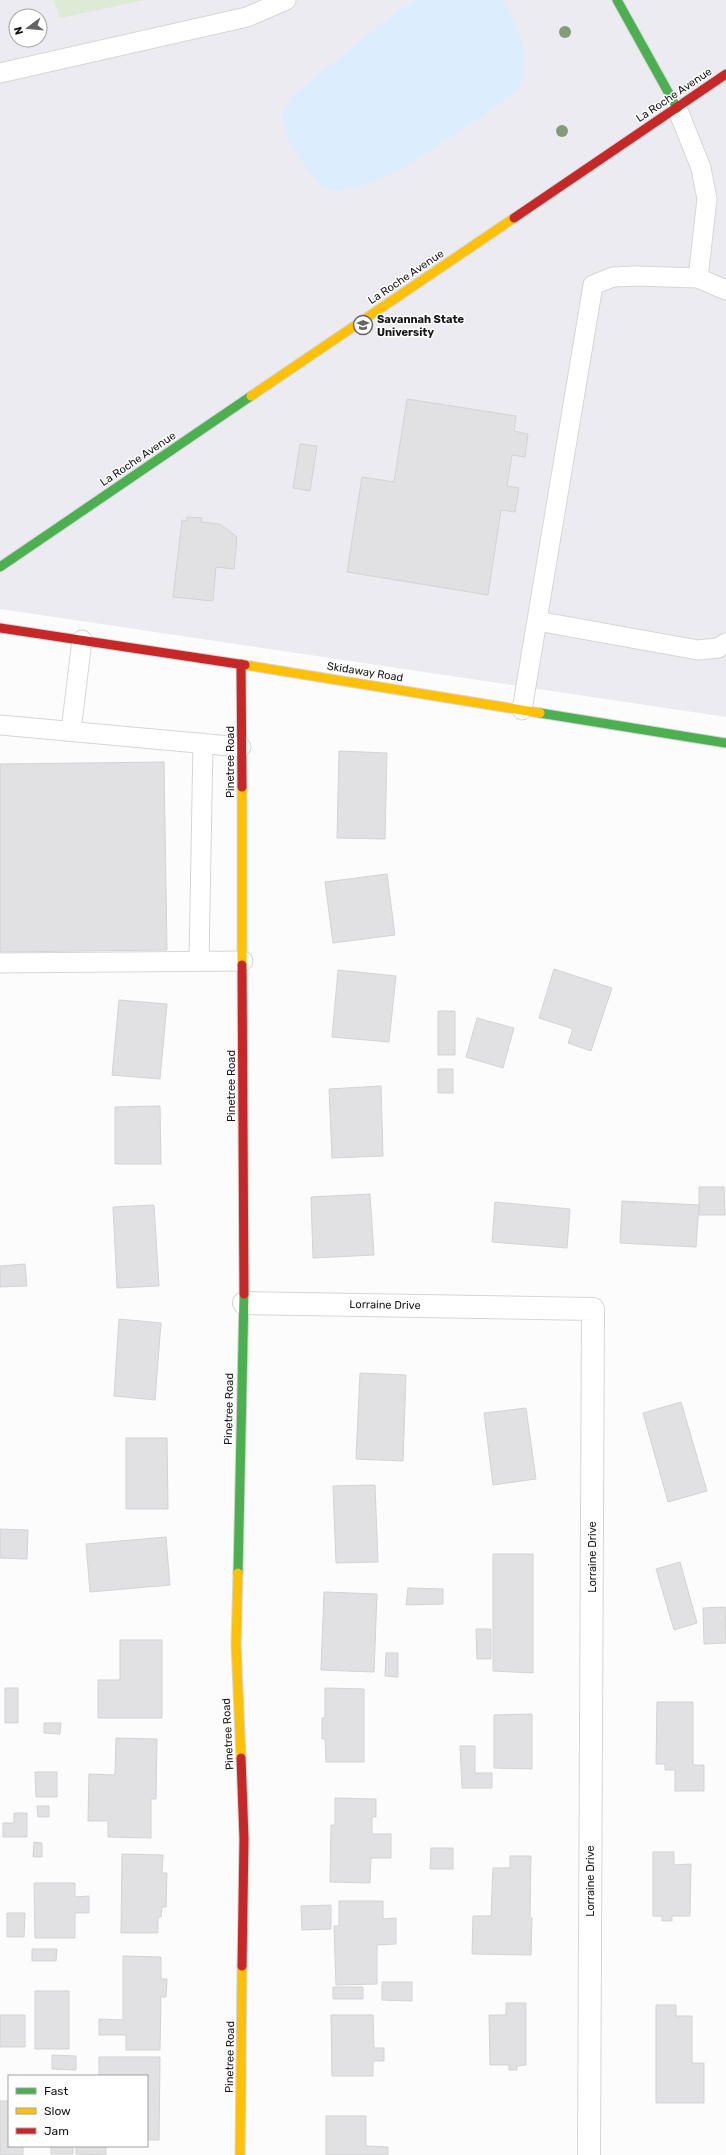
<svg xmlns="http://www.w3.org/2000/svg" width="726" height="2155" font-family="Rubik,sans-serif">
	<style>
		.built { fill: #ecebf2; fill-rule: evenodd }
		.green { fill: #ddead6 }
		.water { fill: #dcedfe }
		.building { fill: #e1e0e2; stroke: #d3d3d4 }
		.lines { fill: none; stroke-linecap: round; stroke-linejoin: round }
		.lane-casing { stroke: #d6d6d7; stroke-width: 21 }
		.street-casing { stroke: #d6d6d7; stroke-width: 24 }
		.fast-casing { stroke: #d6d6d7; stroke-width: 11 }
		.slow-casing { stroke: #d6d6d7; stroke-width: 11 }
		.jam-casing { stroke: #d6d6d7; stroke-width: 11 }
		.lane { stroke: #fff; stroke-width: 19 }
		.street { stroke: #fff; stroke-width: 22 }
		.fast { stroke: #4caf50; stroke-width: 9 }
		.slow { stroke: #ffc107; stroke-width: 9 }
		.jam { stroke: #c62828; stroke-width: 9 }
		.tree { fill: #869a76 }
		.labels { text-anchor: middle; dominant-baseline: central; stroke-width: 3; stroke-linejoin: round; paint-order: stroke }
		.street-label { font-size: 11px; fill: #151416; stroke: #fff }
		.poi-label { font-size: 11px; font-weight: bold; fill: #151416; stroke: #fff; text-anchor: start }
	</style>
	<rect width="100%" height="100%" fill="#fcfcfd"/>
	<path class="built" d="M 0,0 L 726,0 L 726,717 L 0,609 ZM 16,16 L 40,16 L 40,40 L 16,40 Z"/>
	<path class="green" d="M 53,0 L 145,0 L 60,18 Z"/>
	<path class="water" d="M 415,0 L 503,0 C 517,20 532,63 520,86 C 513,98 415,162 399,170 C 381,179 346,195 327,189 C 315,184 294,151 288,139 C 285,132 284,123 282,116 L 291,97 L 391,16 Z"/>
	<path class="building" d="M 407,399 L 516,416 L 514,431 L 528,434 L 525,457 L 512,455 L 507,486 L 519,488 L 515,512 L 501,510 L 488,595 L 347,572 L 362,477 L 394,482 Z
		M 300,444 L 317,446 L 310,491 L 293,488 Z
		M 187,517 L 202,518 L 201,522 L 220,524 L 237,537 L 234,569 L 216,567 L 213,601 L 173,597 L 182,520 L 187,521 Z
		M 339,751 L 387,753 L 385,839 L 337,838 Z
		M 164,762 L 167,950 L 0,952 L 0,764 Z
		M 387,874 L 395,935 L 333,943 L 325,882 Z
		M 554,969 L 612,988 L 591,1051 L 568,1043 L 573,1029 L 539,1018 Z
		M 338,970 L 396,976 L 389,1042 L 332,1037 Z
		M 119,1000 L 167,1004 L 160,1079 L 112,1075 Z
		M 438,1011 L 455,1011 L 455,1055 L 438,1055 Z
		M 477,1018 L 514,1028 L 503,1068 L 466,1057 Z
		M 438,1069 L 453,1069 L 453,1093 L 438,1093 Z
		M 381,1086 L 383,1156 L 332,1158 L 329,1089 Z
		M 160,1106 L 161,1164 L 115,1164 L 115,1107 Z
		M 699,1187 L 724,1187 L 725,1215 L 699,1215 Z
		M 370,1194 L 374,1255 L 313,1258 L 311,1197 Z
		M 622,1201 L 699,1205 L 696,1247 L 620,1243 Z
		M 495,1202 L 570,1209 L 567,1248 L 492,1242 Z
		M 154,1205 L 159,1286 L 117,1288 L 113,1207 Z
		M 25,1264 L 27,1286 L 0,1287 L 0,1266 Z
		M 119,1319 L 161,1323 L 155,1400 L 114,1396 Z
		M 360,1373 L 406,1375 L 403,1461 L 356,1459 Z
		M 681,1402 L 707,1491 L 668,1502 L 643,1413 Z
		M 526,1408 L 536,1479 L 493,1485 L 484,1413 Z
		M 126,1438 L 167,1438 L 168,1509 L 126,1509 Z
		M 375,1485 L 378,1562 L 336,1563 L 333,1486 Z
		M 0,1529 L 28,1530 L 27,1559 L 0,1558 Z
		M 166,1537 L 170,1585 L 90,1592 L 86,1544 Z
		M 493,1554 L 533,1554 L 533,1673 L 493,1671 Z
		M 680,1562 L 697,1623 L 674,1630 L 656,1569 Z
		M 408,1588 L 443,1589 L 443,1604 L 406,1605 Z
		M 324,1592 L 377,1594 L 374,1672 L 321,1670 Z
		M 725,1607 L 726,1643 L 704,1644 L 703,1608 Z
		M 476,1629 L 491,1629 L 491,1659 L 477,1659 Z
		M 120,1640 L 162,1640 L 162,1718 L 98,1718 L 98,1680 L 120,1680 Z
		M 386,1653 L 398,1653 L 398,1677 L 385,1676 Z
		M 5,1688 L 18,1688 L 18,1723 L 5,1723 Z
		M 325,1688 L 364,1689 L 364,1762 L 326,1762 L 325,1739 L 322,1739 L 322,1718 L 325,1718 Z
		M 657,1702 L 693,1702 L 693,1765 L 704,1765 L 704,1791 L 675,1791 L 675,1770 L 665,1770 L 665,1764 L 656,1764 Z
		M 532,1714 L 532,1769 L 494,1768 L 494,1715 Z
		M 44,1723 L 61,1723 L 60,1734 L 44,1733 Z
		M 116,1738 L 157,1739 L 156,1799 L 151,1799 L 151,1838 L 108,1837 L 108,1821 L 88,1821 L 89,1774 L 115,1775 Z
		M 460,1746 L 475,1746 L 475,1773 L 492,1773 L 492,1788 L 462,1788 Z
		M 35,1772 L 57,1772 L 57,1797 L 36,1797 Z
		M 335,1798 L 376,1799 L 376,1817 L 372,1817 L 372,1834 L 391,1834 L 391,1858 L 371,1858 L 370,1883 L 330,1882 L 331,1825 L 335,1825 Z
		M 37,1806 L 49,1806 L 49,1817 L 38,1817 Z
		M 14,1813 L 27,1813 L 27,1837 L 3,1837 L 3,1823 L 14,1823 Z
		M 34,1842 L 42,1843 L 42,1857 L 33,1857 Z
		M 431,1848 L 453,1848 L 453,1869 L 430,1869 Z
		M 653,1852 L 674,1852 L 674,1865 L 691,1864 L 690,1916 L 672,1916 L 672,1921 L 662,1921 L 662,1916 L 653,1916 Z
		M 122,1854 L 163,1855 L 162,1873 L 167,1873 L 166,1907 L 162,1907 L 161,1917 L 158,1917 L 158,1933 L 121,1933 Z
		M 510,1856 L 531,1856 L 530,1918 L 532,1918 L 531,1955 L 472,1954 L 473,1916 L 491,1916 L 493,1868 L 510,1868 Z
		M 34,1883 L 75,1883 L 75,1897 L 89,1896 L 89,1913 L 75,1913 L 75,1938 L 35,1938 Z
		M 339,1901 L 383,1901 L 383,1919 L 396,1918 L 396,1944 L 377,1945 L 377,1984 L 336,1985 L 334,1926 L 339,1926 Z
		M 331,1905 L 331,1929 L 302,1930 L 301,1906 Z
		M 7,1913 L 25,1913 L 24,1937 L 7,1937 Z
		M 32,1949 L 57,1949 L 56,1961 L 32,1961 Z
		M 123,1956 L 161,1957 L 161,1979 L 167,1979 L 166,1997 L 161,1997 L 160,2050 L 126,2050 L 126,2035 L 99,2035 L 99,2019 L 123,2020 Z
		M 382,1982 L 412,1982 L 412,2001 L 382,2000 Z
		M 333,1987 L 363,1987 L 363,1999 L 333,1999 Z
		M 35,1991 L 69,1991 L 69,2049 L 35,2049 Z
		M 506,2003 L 526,2003 L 526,2065 L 517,2066 L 517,2070 L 509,2070 L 509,2065 L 490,2065 L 489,2015 L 506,2015 Z
		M 656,2005 L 676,2005 L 676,2016 L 692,2016 L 692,2063 L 704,2063 L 704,2103 L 656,2103 Z
		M 0,2015 L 25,2015 L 25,2047 L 0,2047 Z
		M 331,2015 L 373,2015 L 374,2048 L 384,2048 L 384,2061 L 373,2061 L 373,2076 L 332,2076 Z
		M 52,2055 L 76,2056 L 76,2070 L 52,2069 Z
		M 99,2057 L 160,2057 L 159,2140 L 147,2140 L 147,2076 L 99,2076 Z
		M 0,2101 L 9,2101 L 9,2146 L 23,2146 L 23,2155 L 0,2155 Z
		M 326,2116 L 366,2116 L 366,2146 L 388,2147 L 388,2155 L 326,2155 Z
		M 51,2146 L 73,2146 L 73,2154 L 51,2154 Z
		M 76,2146 L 106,2146 L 106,2155 L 76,2154 Z"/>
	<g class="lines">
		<g class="lane-casing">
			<path id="lane" d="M 0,73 L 247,17 L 286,0
				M 698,278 L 726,290
				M 537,621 L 698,650 L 718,648 L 726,643
				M 522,710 L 593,285 L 613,277 L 636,276 L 698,278 L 707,199 L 701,168 L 677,108
				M 0,725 L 241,747
				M 71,731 L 82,640
				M 199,961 L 203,743
				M 0,963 L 243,961"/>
		</g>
		<g class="street-casing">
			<path id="street" d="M 244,1303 L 593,1309 L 589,2155"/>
		</g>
		<g class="fast-casing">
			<path id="fast" d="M 617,0 L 677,108
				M 0,567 L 251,396
				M 540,713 L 726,743
				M 238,1573 L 244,1294"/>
		</g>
		<g class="slow-casing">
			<path id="slow" d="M 251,396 L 514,218
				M 245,665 L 540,713
				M 242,787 L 242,965
				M 238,1573 L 236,1645 L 241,1758
				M 240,2155 L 242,1966"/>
		</g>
		<g class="jam-casing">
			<path id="jam" d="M 514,218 L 726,74
				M 0,628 L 245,665
				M 241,664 L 242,787
				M 242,965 L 244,1294
				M 241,1758 L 244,1839 L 242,1966"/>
		</g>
		<use href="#lane" class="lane"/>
		<use href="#street" class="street"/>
		<use href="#fast" class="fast"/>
		<use href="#slow" class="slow"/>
		<use href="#jam" class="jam"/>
	</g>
	<g class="tree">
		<circle cx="565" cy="32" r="6"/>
		<circle cx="562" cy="131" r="6"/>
	</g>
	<defs>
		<g id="university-ring" transform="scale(1)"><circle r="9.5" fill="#fff" stroke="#666567" stroke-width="1.5"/><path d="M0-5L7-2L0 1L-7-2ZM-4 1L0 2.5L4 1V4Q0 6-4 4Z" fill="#666567"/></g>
	</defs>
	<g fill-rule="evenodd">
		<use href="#university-ring" x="363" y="325"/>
	</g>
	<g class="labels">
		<g class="street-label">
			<text transform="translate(674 95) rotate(-34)">La Roche Avenue</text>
			<text transform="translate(406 277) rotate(-34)">La Roche Avenue</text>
			<text transform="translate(138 459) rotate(-34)">La Roche Avenue</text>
			<text transform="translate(365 672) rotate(9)">Skidaway Road</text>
			<text transform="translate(230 762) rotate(-90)">Pinetree Road</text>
			<text transform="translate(231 1086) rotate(-90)">Pinetree Road</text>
			<text transform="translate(385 1305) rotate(1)">Lorraine Drive</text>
			<text transform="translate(229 1409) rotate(-89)">Pinetree Road</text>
			<text transform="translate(592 1557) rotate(-90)">Lorraine Drive</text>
			<text transform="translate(228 1734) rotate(-93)">Pinetree Road</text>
			<text transform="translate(590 1881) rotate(-90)">Lorraine Drive</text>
			<text transform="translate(230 2057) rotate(-89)">Pinetree Road</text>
		</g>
		<g class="poi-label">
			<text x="377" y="319">Savannah State<tspan x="377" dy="13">University</tspan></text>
		</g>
	</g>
	<rect x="8" y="2075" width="140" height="72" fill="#ffffff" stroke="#a1a1a2"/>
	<rect x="16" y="2088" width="20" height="6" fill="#4caf50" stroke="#a1a1a2"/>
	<text x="44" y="2095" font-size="12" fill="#151416">Fast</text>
	<rect x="16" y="2108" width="20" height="6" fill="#ffc107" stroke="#a1a1a2"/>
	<text x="44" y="2115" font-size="12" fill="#151416">Slow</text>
	<rect x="16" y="2128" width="20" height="6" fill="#c62828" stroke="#a1a1a2"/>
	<text x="44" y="2135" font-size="12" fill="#151416">Jam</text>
	<g transform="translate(28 28) rotate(254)"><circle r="19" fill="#ffffff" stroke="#a1a1a2"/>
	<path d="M0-3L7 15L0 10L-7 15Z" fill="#666567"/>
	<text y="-6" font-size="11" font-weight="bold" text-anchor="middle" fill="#151416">N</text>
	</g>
</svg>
